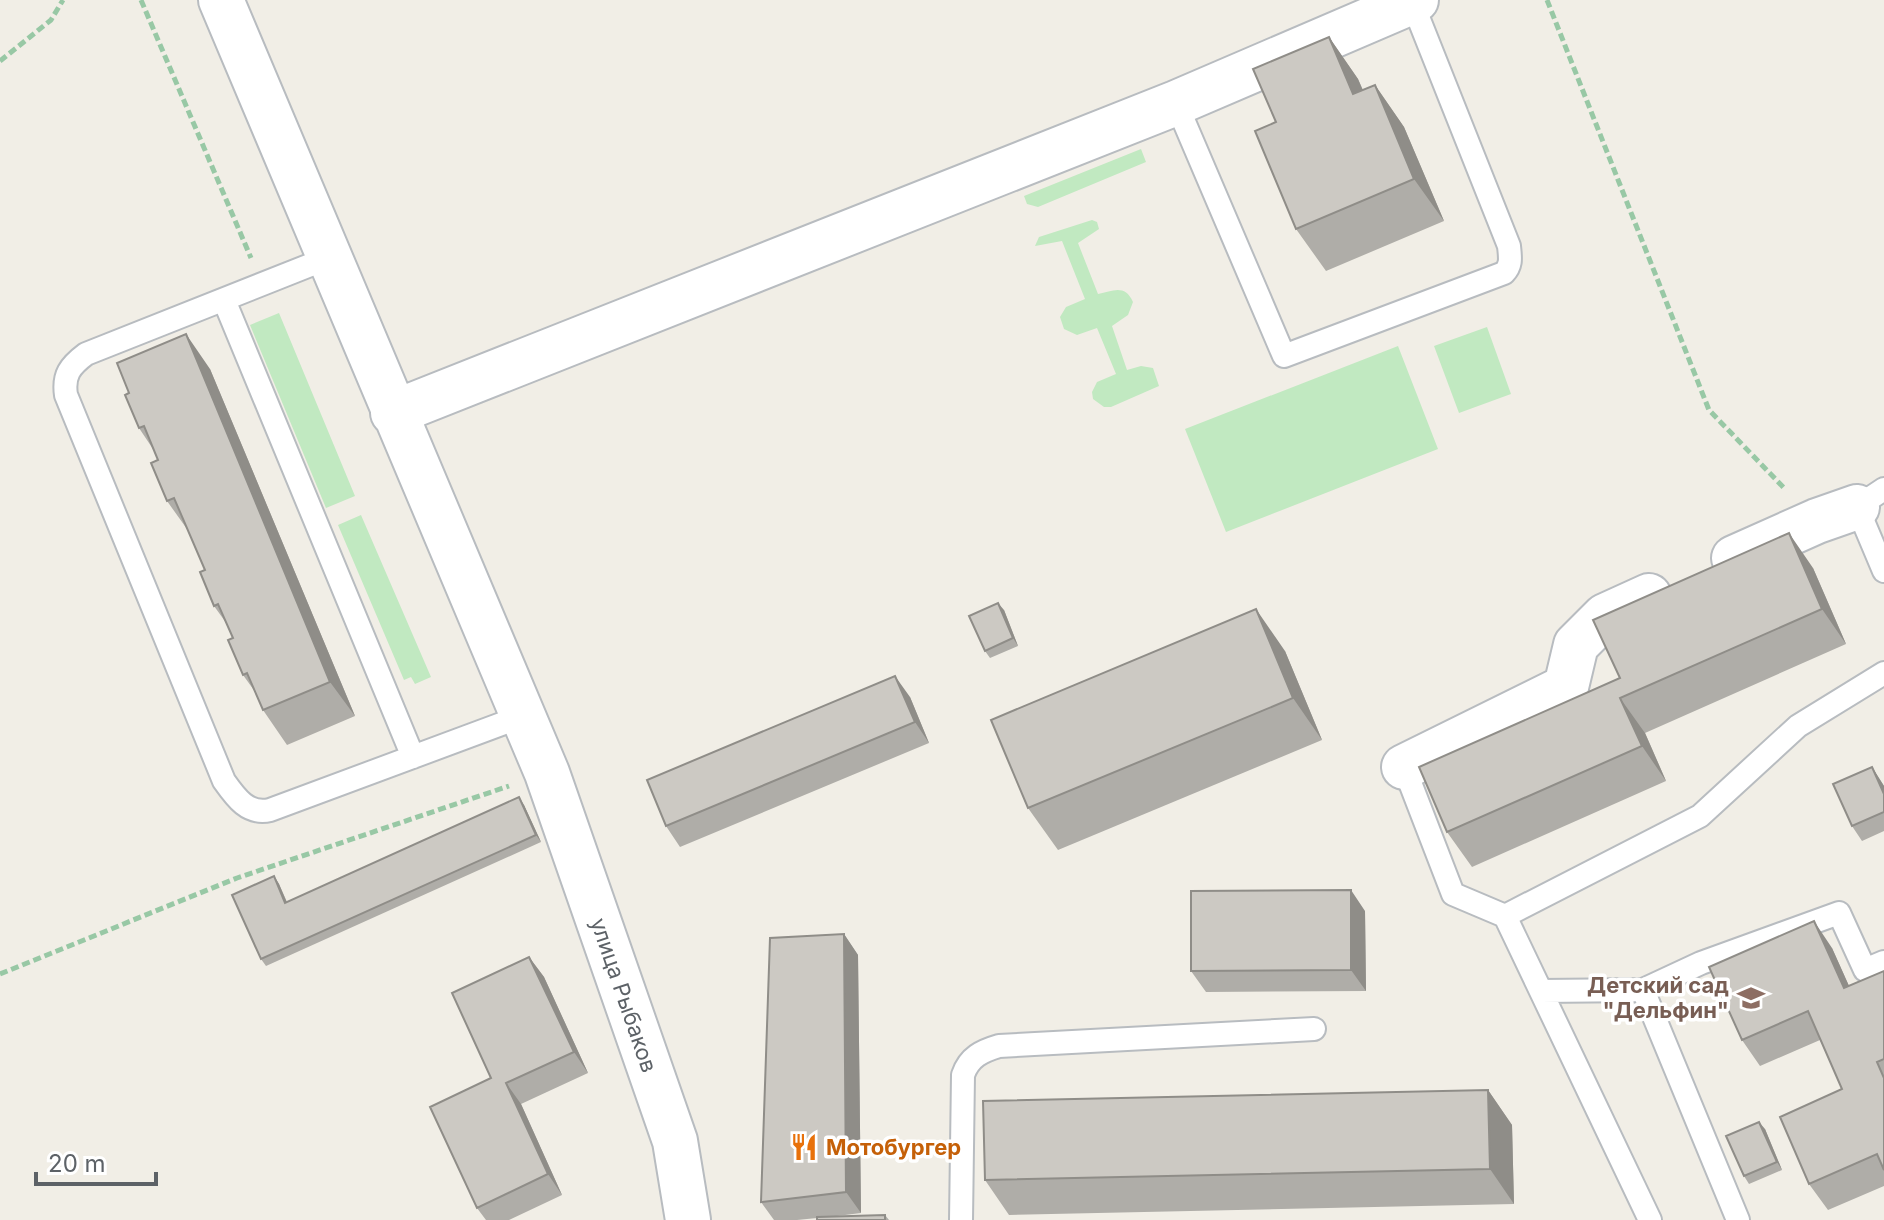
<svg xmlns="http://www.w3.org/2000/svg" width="1884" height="1220" font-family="Inter,sans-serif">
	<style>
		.green { fill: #c1e9c1 }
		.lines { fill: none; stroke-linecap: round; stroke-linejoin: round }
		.lane-casing { stroke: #b8bcc0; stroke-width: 26 }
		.street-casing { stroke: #b8bcc0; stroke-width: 48 }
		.path { stroke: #98c8a5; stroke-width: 5; stroke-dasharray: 8 4; stroke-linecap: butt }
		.lane { stroke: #fff; stroke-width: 22 }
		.street { stroke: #fff; stroke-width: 44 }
		.wall { fill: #afada8 }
		.shaded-wall { fill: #8f8d88 }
		.building { fill: #ccc9c3; stroke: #8f8d88; stroke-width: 2 }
		.labels { text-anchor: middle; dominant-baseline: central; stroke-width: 7; stroke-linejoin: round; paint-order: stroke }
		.education-label { font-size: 22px; font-weight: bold; fill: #785e54; stroke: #fff; text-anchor: end }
		.street-label { font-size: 22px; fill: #5d6267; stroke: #fff }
		.food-label { font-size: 22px; font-weight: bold; fill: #c56008; stroke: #fff; text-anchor: start }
	</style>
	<rect width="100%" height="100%" fill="#f1eee6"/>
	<path class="green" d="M 1141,149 L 1146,162 L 1038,207 L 1027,204 L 1024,196 Z
		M 1092,220 L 1097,222 L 1099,229 L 1078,243 L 1098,294 C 1113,291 1125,284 1133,302 L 1128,315 L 1112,326 L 1127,370 L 1141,366 L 1153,368 L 1159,386 L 1111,407 L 1104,407 L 1093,399 L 1092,392 L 1097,382 L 1116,374 L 1097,328 L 1077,335 L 1064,329 L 1060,317 L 1066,307 L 1085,299 L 1062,241 L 1035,246 L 1039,237 Z
		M 279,313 L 355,496 L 326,508 L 250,325 Z
		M 1487,327 L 1511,394 L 1459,413 L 1434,346 Z
		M 1398,346 L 1438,449 L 1226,532 L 1185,429 Z
		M 361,515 L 431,677 L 415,684 L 411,677 L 404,680 L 338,525 Z"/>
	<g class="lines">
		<g class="lane-casing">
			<path id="lane" d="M 1176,103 L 1284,356 L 1504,273 C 1512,265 1510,257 1509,246 L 1412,2
				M 328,258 L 86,354 C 70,366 63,375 66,395 L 224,781 C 236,798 248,815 270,810 L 523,716
				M 224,300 L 413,757
				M 1884,489 L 1857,507 L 1884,571
				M 1404,767 L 1453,894 L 1505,916 L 1650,1220
				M 1505,916 L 1700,816 L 1798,726 L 1884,673
				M 1643,990 L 1738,1220
				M 1541,991 L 1643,990 L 1701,963 L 1839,913 L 1865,970 L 1884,962
				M 961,1220 L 963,1075 C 969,1057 982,1051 999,1046 L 1314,1029"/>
		</g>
		<g class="street-casing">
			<path id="street" d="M 221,0 L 547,773 L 675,1141 L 688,1220
				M 393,413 L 1176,103 L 1416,0
				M 1734,558 L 1817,521 L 1857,507
				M 1404,767 L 1566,687 L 1576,645 L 1605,616 L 1649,596"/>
		</g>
		<path class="path" d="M 141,0 L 251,258
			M 1547,0 L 1709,410 L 1785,489
			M 0,61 L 51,20 L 63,0
			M 0,974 L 237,878 L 509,786"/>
		<use href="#lane" class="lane"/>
		<use href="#street" class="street"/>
	</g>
	<path class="wall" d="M 1329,37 L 1358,79 L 1363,90 L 1375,85 L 1404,127 L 1444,221 L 1326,271 L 1296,229 L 1276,122 Z
		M 210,369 L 355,716 L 287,745 L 263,710 L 256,693 L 243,675 L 233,638 L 227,624 L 214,606 L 205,570 L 187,529 L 167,501 L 158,460 L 153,449 L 139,428 Z
		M 1813,568 L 1846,644 L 1645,733 L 1666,781 L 1472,867 L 1447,832 L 1620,678 Z
		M 1004,610 L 1018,646 L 990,658 L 985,651 Z
		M 1285,651 L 1322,740 L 1058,850 L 1028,808 Z
		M 910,697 L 929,743 L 680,847 L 666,826 Z
		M 1872,767 L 1884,786 L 1884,831 L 1862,841 L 1852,826 Z
		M 524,805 L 541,842 L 266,966 L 261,959 L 274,876 L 279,884 L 287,902 Z
		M 1365,911 L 1366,991 L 1206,992 L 1191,971 Z
		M 844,934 L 858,955 L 861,1213 L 829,1217 L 885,1215 L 889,1220 L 817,1220 L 817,1218 L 797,1220 L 774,1220 L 761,1202 Z
		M 1832,948 L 1849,986 L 1884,971 L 1884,1186 L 1828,1210 L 1809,1184 L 1842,1089 L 1820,1040 L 1760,1066 L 1742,1040 Z
		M 529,957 L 544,977 L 588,1073 L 521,1104 L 562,1195 L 509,1220 L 486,1220 L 477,1208 Z
		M 1488,1090 L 1512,1125 L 1514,1204 L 1009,1215 L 985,1180 Z
		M 1765,1129 L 1782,1170 L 1749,1184 L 1744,1176 Z"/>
	<path class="shaded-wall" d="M 1329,37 L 1358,79 L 1382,136 L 1353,94 Z
		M 1375,85 L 1404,127 L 1444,221 L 1414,179 Z
		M 186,334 L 210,369 L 355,716 L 330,682 Z
		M 1789,533 L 1813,568 L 1846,644 L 1822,609 Z
		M 998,603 L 1004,610 L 1018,646 L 1013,638 Z
		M 1256,609 L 1285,651 L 1322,740 L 1293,698 Z
		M 895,676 L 910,697 L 929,743 L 915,722 Z
		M 1620,698 L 1645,733 L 1666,781 L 1642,746 Z
		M 1872,767 L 1884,786 L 1884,794 Z
		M 519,797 L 524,805 L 541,842 L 536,835 Z
		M 274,876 L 279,884 L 290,910 L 285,903 Z
		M 1351,890 L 1365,911 L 1366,991 L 1351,970 Z
		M 1814,921 L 1832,948 L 1862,1015 L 1844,988 Z
		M 844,934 L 858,955 L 861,1213 L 846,1192 Z
		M 529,957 L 544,977 L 588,1073 L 574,1052 Z
		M 506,1083 L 521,1104 L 562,1195 L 548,1174 Z
		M 1488,1090 L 1512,1125 L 1514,1204 L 1490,1169 Z
		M 1759,1122 L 1765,1129 L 1782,1170 L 1777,1162 Z"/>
	<path class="building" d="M 1329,37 L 1353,94 L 1375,85 L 1414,179 L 1296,229 L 1255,131 L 1276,122 L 1253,69 Z
		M 186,334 L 330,682 L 263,710 L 247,673 L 243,675 L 228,640 L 233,638 L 218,604 L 214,606 L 200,572 L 205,570 L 174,498 L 167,501 L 151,463 L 158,460 L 144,426 L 139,428 L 125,395 L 129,393 L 117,363 Z
		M 1789,533 L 1822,609 L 1620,698 L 1642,746 L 1447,832 L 1419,767 L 1620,678 L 1593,620 Z
		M 998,603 L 1013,638 L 985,651 L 969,616 Z
		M 1256,609 L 1293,698 L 1028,808 L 991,720 Z
		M 895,676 L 915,722 L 666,826 L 647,780 Z
		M 1872,767 L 1884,794 L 1884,812 L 1852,826 L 1833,784 Z
		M 519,797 L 536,835 L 261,959 L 232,895 L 274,876 L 285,903 Z
		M 1351,890 L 1351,970 L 1191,971 L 1191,891 Z
		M 1814,921 L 1844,988 L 1884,971 L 1884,1059 L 1877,1062 L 1884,1078 L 1884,1170 L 1877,1154 L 1809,1184 L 1780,1117 L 1842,1089 L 1808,1011 L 1742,1040 L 1709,967 Z
		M 844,934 L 846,1192 L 761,1202 L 770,938 Z
		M 529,957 L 574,1052 L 506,1083 L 548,1174 L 477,1208 L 430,1107 L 491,1078 L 452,993 Z
		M 1488,1090 L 1490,1169 L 985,1180 L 983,1101 Z
		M 1759,1122 L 1777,1162 L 1744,1176 L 1726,1136 Z
		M 885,1215 L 885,1220 L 817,1220 L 817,1217 Z"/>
	<defs>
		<g id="school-bare" transform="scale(2.16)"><path d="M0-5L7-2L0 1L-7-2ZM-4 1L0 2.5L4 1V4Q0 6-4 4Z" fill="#8d6e63" stroke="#fff" stroke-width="2.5" paint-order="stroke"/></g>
		<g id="restaurant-bare" transform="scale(2.16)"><path d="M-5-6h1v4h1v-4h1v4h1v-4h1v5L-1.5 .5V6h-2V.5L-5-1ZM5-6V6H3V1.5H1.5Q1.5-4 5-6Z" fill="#e8710a" stroke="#fff" stroke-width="2.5" paint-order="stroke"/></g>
	</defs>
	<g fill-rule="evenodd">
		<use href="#school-bare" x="1751" y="998"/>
		<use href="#restaurant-bare" x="804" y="1147"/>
	</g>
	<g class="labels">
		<g class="education-label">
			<text x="1729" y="985">Детский сад<tspan x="1729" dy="25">"Дельфин"</tspan></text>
		</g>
		<g class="street-label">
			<text transform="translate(624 995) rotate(71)">улица Рыбаков</text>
		</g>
		<g class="food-label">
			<text x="826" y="1147">Мотобургер</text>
		</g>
	</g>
	<path d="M36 1172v12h120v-12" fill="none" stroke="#5d6267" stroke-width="4"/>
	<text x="48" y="1172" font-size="24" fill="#5d6267" stroke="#ffffff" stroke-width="6" paint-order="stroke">20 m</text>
</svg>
